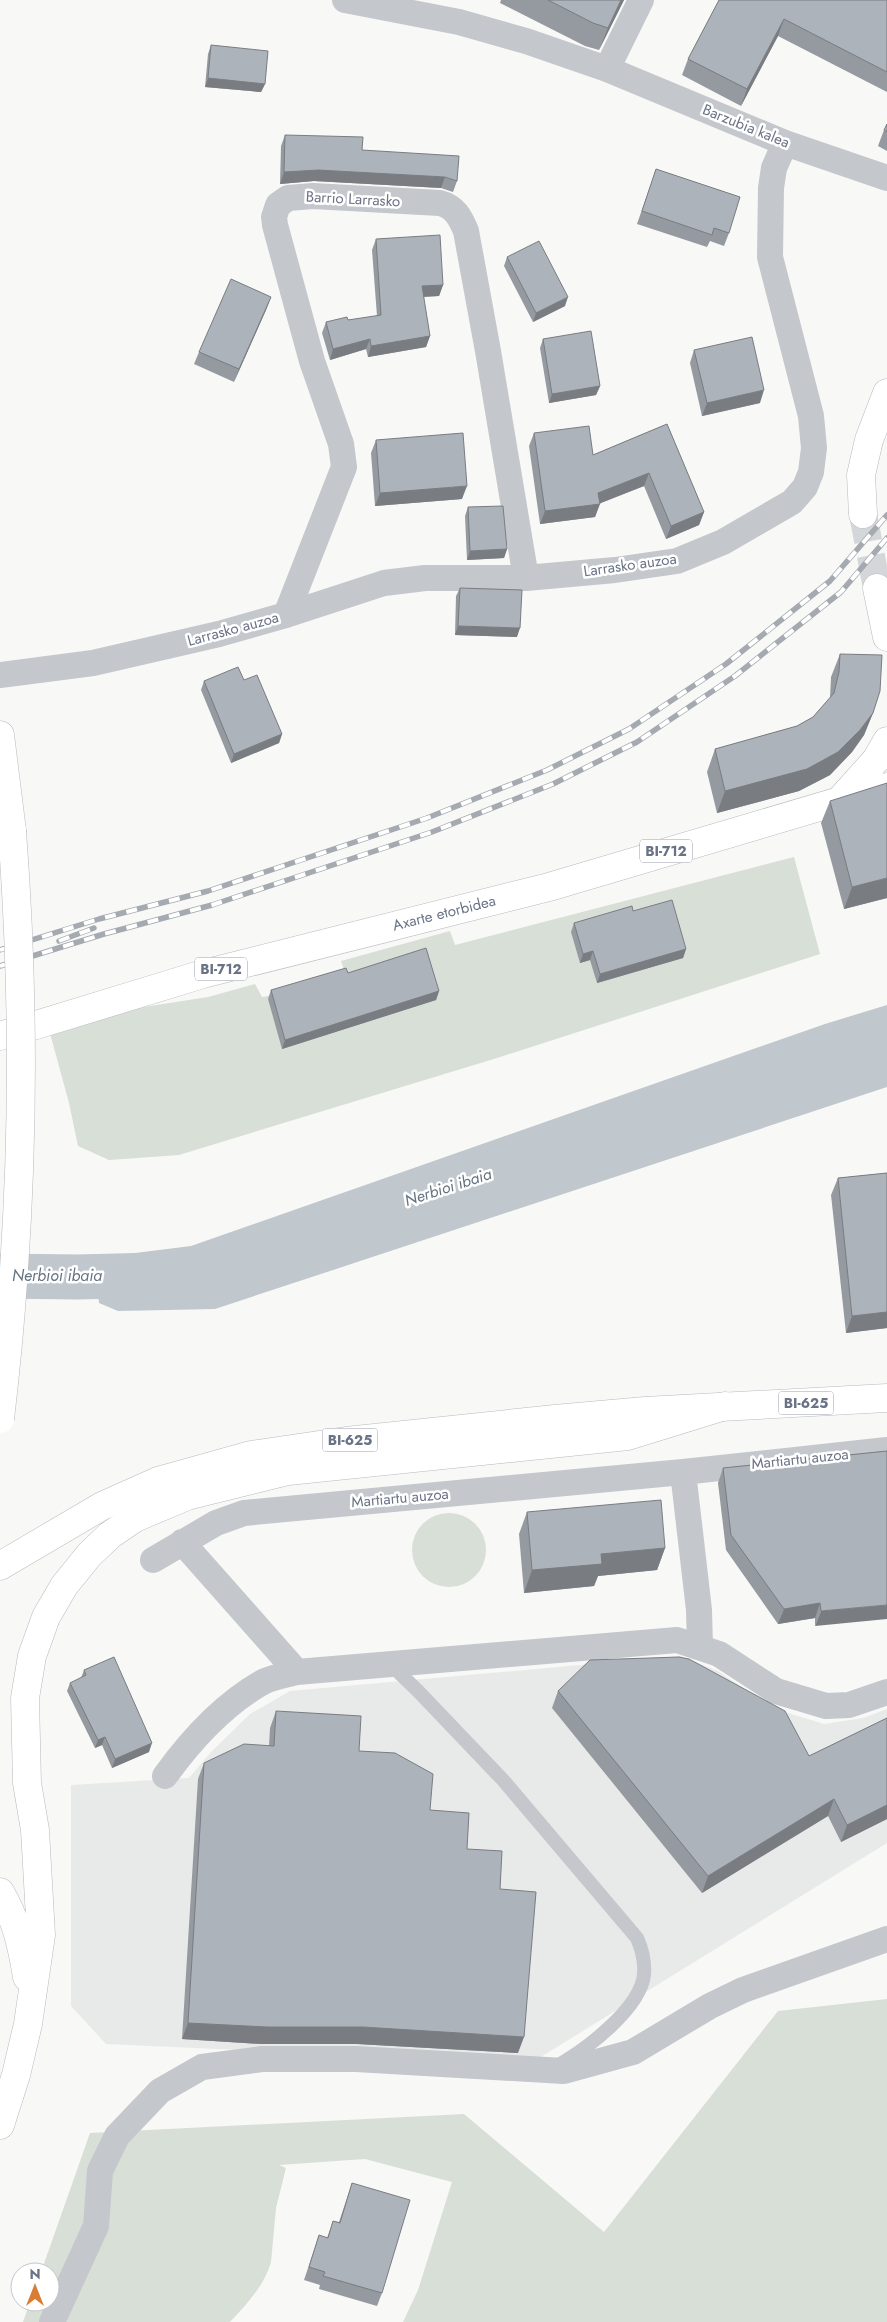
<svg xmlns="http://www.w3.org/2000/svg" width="887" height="2322" font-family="Jost,sans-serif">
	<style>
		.built { fill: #e8e9e9 }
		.green { fill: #d8dfd7 }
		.water { fill: #c0c7cd }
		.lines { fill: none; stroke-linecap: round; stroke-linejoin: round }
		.river { stroke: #c0c7cd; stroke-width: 45 }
		.primary-tunnel { stroke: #d4d7da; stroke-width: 28; stroke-dasharray: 28 14; stroke-linecap: butt }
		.primary-casing { stroke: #b7babf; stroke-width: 29 }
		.highway-casing { stroke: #b7b9bd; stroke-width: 29 }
		.lane { stroke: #c4c7cb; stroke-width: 14 }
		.street { stroke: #c4c7cb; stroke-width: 26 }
		.primary { stroke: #fff; stroke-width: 28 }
		.highway { stroke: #fff; stroke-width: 28 }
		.rail-casing { stroke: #a5a9b0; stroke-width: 5.5 }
		.rail { stroke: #fff; stroke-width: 4; stroke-dasharray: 11; stroke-linecap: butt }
		.highway-bridge-casing { stroke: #b7b9bd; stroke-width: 29; stroke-linecap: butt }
		.highway-bridge { stroke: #fff; stroke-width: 28 }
		.wall { fill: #959aa0 }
		.shaded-wall { fill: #797d82 }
		.building { fill: #adb3ba; stroke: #797d82 }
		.labels { text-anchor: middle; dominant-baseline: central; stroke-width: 5; stroke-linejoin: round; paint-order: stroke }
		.shield { fill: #fff; stroke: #969daa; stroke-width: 1 }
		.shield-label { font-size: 14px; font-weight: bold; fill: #697385 }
		.street-label { font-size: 15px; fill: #697385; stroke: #fff }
		.water-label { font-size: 16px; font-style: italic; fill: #657380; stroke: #fff }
	</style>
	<rect width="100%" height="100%" fill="#f8f8f6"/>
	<path class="built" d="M 680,1656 L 718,1671 L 772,1708 L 824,1724 L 863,1718 L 887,1709 L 887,1843 L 531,2063 L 106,2044 L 71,2006 L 71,1785 L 189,1778 L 211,1752 L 250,1714 L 290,1691 Z"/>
	<path class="green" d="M 794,857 L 820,954 L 497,1058 L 179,1155 L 109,1160 L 78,1146 L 69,1103 L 48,1026 L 131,1009 L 208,997 L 255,984 L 262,997 L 281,994 L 344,970 L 341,961 L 450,931 L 455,945 Z
		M412 1550a37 37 0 1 1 74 0a37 37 0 1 1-74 0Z
		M 887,1999 L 887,2322 L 403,2322 L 418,2290 L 452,2182 L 365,2159 L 279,2165 L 286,2168 L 276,2208 L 271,2262 C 264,2286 247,2304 230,2322 L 23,2322 L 30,2302 L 50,2302 L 50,2272 L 41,2272 L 90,2133 L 464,2114 L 604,2232 L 778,2011 Z"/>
	<path class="water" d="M 887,1005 L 887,1087 L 215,1309 L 118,1311 L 99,1303 L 95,1258 L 191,1246 L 825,1024 Z"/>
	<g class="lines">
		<path class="river" d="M 0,1276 L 77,1277 L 158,1275"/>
		<path class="primary-tunnel" d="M 863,514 L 877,588"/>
		<g class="primary-casing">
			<path id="primary" d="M 863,514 L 861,475 L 869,440 L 887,393
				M 877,588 L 887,637
				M 841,799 L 876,760 L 887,741
				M 0,1036 L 203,974 L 549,887 L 887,787
				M 0,1566 L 102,1506 L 158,1481 L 251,1455 L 346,1441 L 555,1419 L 645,1411 L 887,1398"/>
		</g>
		<g class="highway-casing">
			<path id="highway" d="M 0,735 L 12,831
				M 0,1892 C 16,1919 22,1946 27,1977
				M 0,2125 L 16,2075 L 28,2024 L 41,1935 L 35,1830 L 27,1783 L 25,1698 L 32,1656 L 46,1617 L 64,1586 L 89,1555 L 110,1535 L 135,1518 L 187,1496 L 288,1471 L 628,1436 L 725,1406"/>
		</g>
		<path class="lane" d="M 390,1664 L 418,1691 L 503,1780 L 637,1938 C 642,1949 645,1962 644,1975 C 640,2008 589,2047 562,2063"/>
		<path class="street" d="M 345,0 L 459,22 L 526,41 L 607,69 L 785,143 L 887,178
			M 607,69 L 641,0
			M 286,615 L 344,467 L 341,444 L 312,361 L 275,225 L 274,217 L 278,205 L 288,198 L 313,196 L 440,203 C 455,207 460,217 466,231 L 488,351 L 526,578
			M 0,675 L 93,663 L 219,634 L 286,615 L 384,583 L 425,578 L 526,578 L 615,570 L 677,561 L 723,542 L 792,502 L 805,487 L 811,472 L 814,448 L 811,416 L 770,257 L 771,188 L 774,168 L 785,143
			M 683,1472 L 699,1610 L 700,1647
			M 182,1542 L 297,1672
			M 153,1560 L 216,1523 L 244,1513 L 683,1472 L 887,1450
			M 165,1776 C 191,1740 224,1704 263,1682 C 273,1677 286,1675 297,1672 L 677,1640 L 719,1654 L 776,1691 L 826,1706 L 849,1705 L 887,1692
			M 52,2322 L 96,2226 L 100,2171 L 117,2136 L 160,2091 L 202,2067 L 262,2059 L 356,2059 L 564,2071 L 633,2052 L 710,2006 L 743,1990 L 887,1939"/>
		<use href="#primary" class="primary"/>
		<use href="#highway" class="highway"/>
		<g class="rail-casing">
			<path id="rail" d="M 59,941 L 94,928
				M 0,950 L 99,919 L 208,891 L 427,818 L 547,770 L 629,729 L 726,664 L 830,581 L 887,515
				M 0,966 L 104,934 L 212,905 L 432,832 L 553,784 L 637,742 L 735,676 L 841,592 L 887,538"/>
		</g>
		<use href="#rail" class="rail"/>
		<g class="highway-bridge-casing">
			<path id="highway-bridge" d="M 0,1419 C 23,1225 27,1027 12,831"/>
		</g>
		<use href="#highway-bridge" class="highway-bridge"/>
	</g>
	<path class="wall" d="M 501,0 L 624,0 L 599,50 L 585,46 L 500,3 Z
		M 719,0 L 887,0 L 887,92 L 778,36 L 741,106 L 682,75 L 688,59 Z
		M 211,45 L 265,84 L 261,92 L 205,87 L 208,54 Z
		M 887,124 L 887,151 L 878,146 L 884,130 Z
		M 285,135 L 362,150 L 457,181 L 453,192 L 441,188 L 314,181 L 280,184 L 281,146 Z
		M 656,169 L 729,233 L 724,246 L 710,241 L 707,247 L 637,224 Z
		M 376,239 L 443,285 L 439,296 L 423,297 L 430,336 L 426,347 L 368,357 L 366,349 L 330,360 L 322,333 L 326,322 L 348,320 L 377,316 L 372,250 Z
		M 507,257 L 565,306 L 533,322 L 504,266 Z
		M 271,297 L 266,310 L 234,382 L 194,364 L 199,352 Z
		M 543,339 L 600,386 L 596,395 L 549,403 L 540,348 Z
		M 694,350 L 760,403 L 702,416 L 690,363 Z
		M 667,424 L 704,512 L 699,525 L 666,539 L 644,486 L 600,503 L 595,517 L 540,524 L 529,446 L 534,433 L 593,455 Z
		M 376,440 L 462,499 L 375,506 L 371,453 Z
		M 468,507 L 507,549 L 504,558 L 467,560 L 465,516 Z
		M 460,588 L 517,637 L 455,635 L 456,596 Z
		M 840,654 L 873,713 L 864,735 L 852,752 L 830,775 L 799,791 L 717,813 L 707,772 L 715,749 L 797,726 L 813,717 L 830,698 L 831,677 Z
		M 244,680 L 282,734 L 279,743 L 231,763 L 201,690 L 204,681 Z
		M 830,801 L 887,898 L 844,909 L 821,823 Z
		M 633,911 L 686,949 L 683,958 L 597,983 L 590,960 L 580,963 L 571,932 L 574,923 Z
		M 348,973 L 439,991 L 436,1000 L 282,1049 L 268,999 L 271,990 Z
		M 887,1173 L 887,1328 L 846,1333 L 831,1195 L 838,1178 Z
		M 887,1451 L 815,1626 L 815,1618 L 778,1624 L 726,1550 L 718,1483 L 723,1468 Z
		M 527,1512 L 665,1548 L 657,1570 L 598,1576 L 594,1586 L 524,1593 L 519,1534 Z
		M 84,1670 L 149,1752 L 112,1768 L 102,1745 L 95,1748 L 67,1691 L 70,1683 L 81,1678 Z
		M 558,1691 L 809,1756 L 887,1718 L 887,1819 L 841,1842 L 828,1816 L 702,1893 L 552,1708 Z
		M 276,1711 L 359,1751 L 430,1810 L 467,1849 L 500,1889 L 518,2053 L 357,2044 L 261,2044 L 182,2039 L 198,1779 L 204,1763 L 269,1746 L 270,1728 Z
		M 352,2183 L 382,2293 L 377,2306 L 319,2289 L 320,2285 L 304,2280 L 319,2235 L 327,2238 L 333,2221 L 339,2222 Z"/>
	<path class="shaded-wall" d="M 621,0 L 624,0 L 599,50 L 608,28 Z
		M 784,19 L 778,36 L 741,106 L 747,89 Z
		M 208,78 L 265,84 L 261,92 L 205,87 Z
		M 318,170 L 445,177 L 441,188 L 314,181 L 280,184 L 284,172 Z
		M 443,285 L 439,296 L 418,297 L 422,286 Z
		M 271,297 L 266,310 L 234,382 L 239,369 Z
		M 568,297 L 565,306 L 533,322 L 536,313 Z
		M 430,336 L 426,347 L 368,357 L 371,346 Z
		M 370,339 L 366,349 L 330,360 L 333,349 Z
		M 600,386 L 596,395 L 549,403 L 552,394 Z
		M 764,390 L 760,403 L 702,416 L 707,403 Z
		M 649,473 L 644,486 L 596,505 L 600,504 L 595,517 L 540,524 L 545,511 L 598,493 Z
		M 467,486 L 462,499 L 375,506 L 380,493 Z
		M 704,512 L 699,525 L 666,539 L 671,526 Z
		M 507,549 L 504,558 L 467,560 L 470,551 Z
		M 458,626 L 520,628 L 517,637 L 455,635 Z
		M 873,713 L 864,735 L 852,752 L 830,775 L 799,791 L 717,813 L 725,791 Z
		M 282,734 L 279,743 L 231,763 L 234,754 Z
		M 887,878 L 887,898 L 844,909 L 852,887 Z
		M 686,949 L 683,958 L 597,983 L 600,974 Z
		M 593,951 L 590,960 L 580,963 L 583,954 Z
		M 439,991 L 436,1000 L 282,1049 L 285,1040 Z
		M 887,1312 L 887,1328 L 846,1333 L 852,1316 Z
		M 665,1548 L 657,1570 L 598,1576 L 594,1586 L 524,1593 L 532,1570 L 601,1554 Z
		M 820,1603 L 815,1618 L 778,1624 L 784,1609 Z
		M 887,1605 L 887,1619 L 815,1626 L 821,1611 Z
		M 105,1737 L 102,1745 L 95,1748 L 98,1740 Z
		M 152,1743 L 149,1752 L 112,1768 L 115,1759 Z
		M 834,1799 L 828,1816 L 702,1893 L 708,1876 Z
		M 887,1805 L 887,1819 L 841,1842 L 847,1825 Z
		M 188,2023 L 363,2027 L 524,2037 L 518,2053 L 357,2044 L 261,2044 L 182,2039 Z"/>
	<path class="building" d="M 548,0 L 621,0 L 608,28 L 593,23 Z
		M 719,0 L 887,0 L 887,72 L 784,19 L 747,89 L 688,59 Z
		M 211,45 L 268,51 L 265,84 L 208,78 Z
		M 887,124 L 887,132 L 884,130 Z
		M 285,135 L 363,137 L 362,150 L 459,156 L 457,181 L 445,177 L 318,170 L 284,172 Z
		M 656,169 L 740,197 L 729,233 L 714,228 L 712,235 L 642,211 Z
		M 440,235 L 443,285 L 422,286 L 430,336 L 371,346 L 370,339 L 333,349 L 326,322 L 347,317 L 348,320 L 381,315 L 376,239 Z
		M 539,241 L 568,297 L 536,313 L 507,257 Z
		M 231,279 L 271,297 L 239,369 L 199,352 Z
		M 591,331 L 600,386 L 552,394 L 543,339 Z
		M 752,337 L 764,390 L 707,403 L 694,350 Z
		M 667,424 L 704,512 L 671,526 L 649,473 L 598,493 L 600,504 L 545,511 L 534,433 L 589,426 L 593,455 Z
		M 463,433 L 467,486 L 380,493 L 376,440 Z
		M 503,506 L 507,549 L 470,551 L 468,507 Z
		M 460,588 L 522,590 L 520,628 L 458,626 Z
		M 840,654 L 882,655 L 880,691 L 873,713 L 860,730 L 838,752 L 807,769 L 725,791 L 715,749 L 797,726 L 813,717 L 834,693 L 839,672 Z
		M 238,667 L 244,680 L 257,675 L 282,734 L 234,754 L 204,681 Z
		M 887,783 L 887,878 L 852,887 L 830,801 Z
		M 672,900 L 686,949 L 600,974 L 593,951 L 583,954 L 574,923 L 632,906 L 633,911 Z
		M 426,948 L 439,991 L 285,1040 L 271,990 L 346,968 L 348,973 Z
		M 887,1173 L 887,1312 L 852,1316 L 838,1178 Z
		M 887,1451 L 887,1605 L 821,1611 L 820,1603 L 784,1609 L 731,1535 L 723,1468 Z
		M 661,1500 L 665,1548 L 601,1554 L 602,1564 L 532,1570 L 527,1512 Z
		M 114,1657 L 152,1743 L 115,1759 L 105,1737 L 98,1740 L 70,1683 L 86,1675 L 84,1670 Z
		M 679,1657 L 689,1659 L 785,1711 L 809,1756 L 887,1718 L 887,1805 L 847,1825 L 834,1799 L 708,1876 L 558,1691 L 590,1660 Z
		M 276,1711 L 361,1716 L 359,1751 L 395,1753 L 433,1774 L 430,1810 L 469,1813 L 467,1849 L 502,1851 L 500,1889 L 536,1892 L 524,2037 L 363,2027 L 267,2027 L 188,2023 L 204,1763 L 244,1744 L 274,1746 Z
		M 352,2183 L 410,2200 L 382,2293 L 323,2276 L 325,2272 L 309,2267 L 319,2235 L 328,2238 L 333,2221 L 340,2223 Z"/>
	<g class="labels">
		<g class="shield">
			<rect x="640" y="839.5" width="52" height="23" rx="4"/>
			<rect x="195" y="957.5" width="52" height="23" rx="4"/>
			<rect x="778.5" y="1391.5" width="55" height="23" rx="4"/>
			<rect x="322.5" y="1428.5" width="55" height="23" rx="4"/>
		</g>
		<g class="shield-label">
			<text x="666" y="851">BI-712</text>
			<text x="221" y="969">BI-712</text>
			<text x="806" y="1403">BI-625</text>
			<text x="350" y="1440">BI-625</text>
		</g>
		<g class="street-label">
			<text transform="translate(746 126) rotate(22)">Barzubia kalea</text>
			<text transform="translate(353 199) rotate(3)">Barrio Larrasko</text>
			<text transform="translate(630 565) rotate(-8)">Larrasko auzoa</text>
			<text transform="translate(233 629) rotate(-15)">Larrasko auzoa</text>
			<text transform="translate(444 913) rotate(-14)">Axarte etorbidea</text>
			<text transform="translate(800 1459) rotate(-6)">Martiartu auzoa</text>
			<text transform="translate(400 1498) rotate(-5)">Martiartu auzoa</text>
		</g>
		<g class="water-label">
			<text transform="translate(448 1187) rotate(-18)">Nerbioi ibaia</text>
			<text x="57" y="1275">Nerbioi ibaia</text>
		</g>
	</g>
	<g transform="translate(35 2287)"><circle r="24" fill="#ffffff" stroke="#c3c7ce"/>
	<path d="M0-4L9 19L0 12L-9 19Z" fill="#da7d34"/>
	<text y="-8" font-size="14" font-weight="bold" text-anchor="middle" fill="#697385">N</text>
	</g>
</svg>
